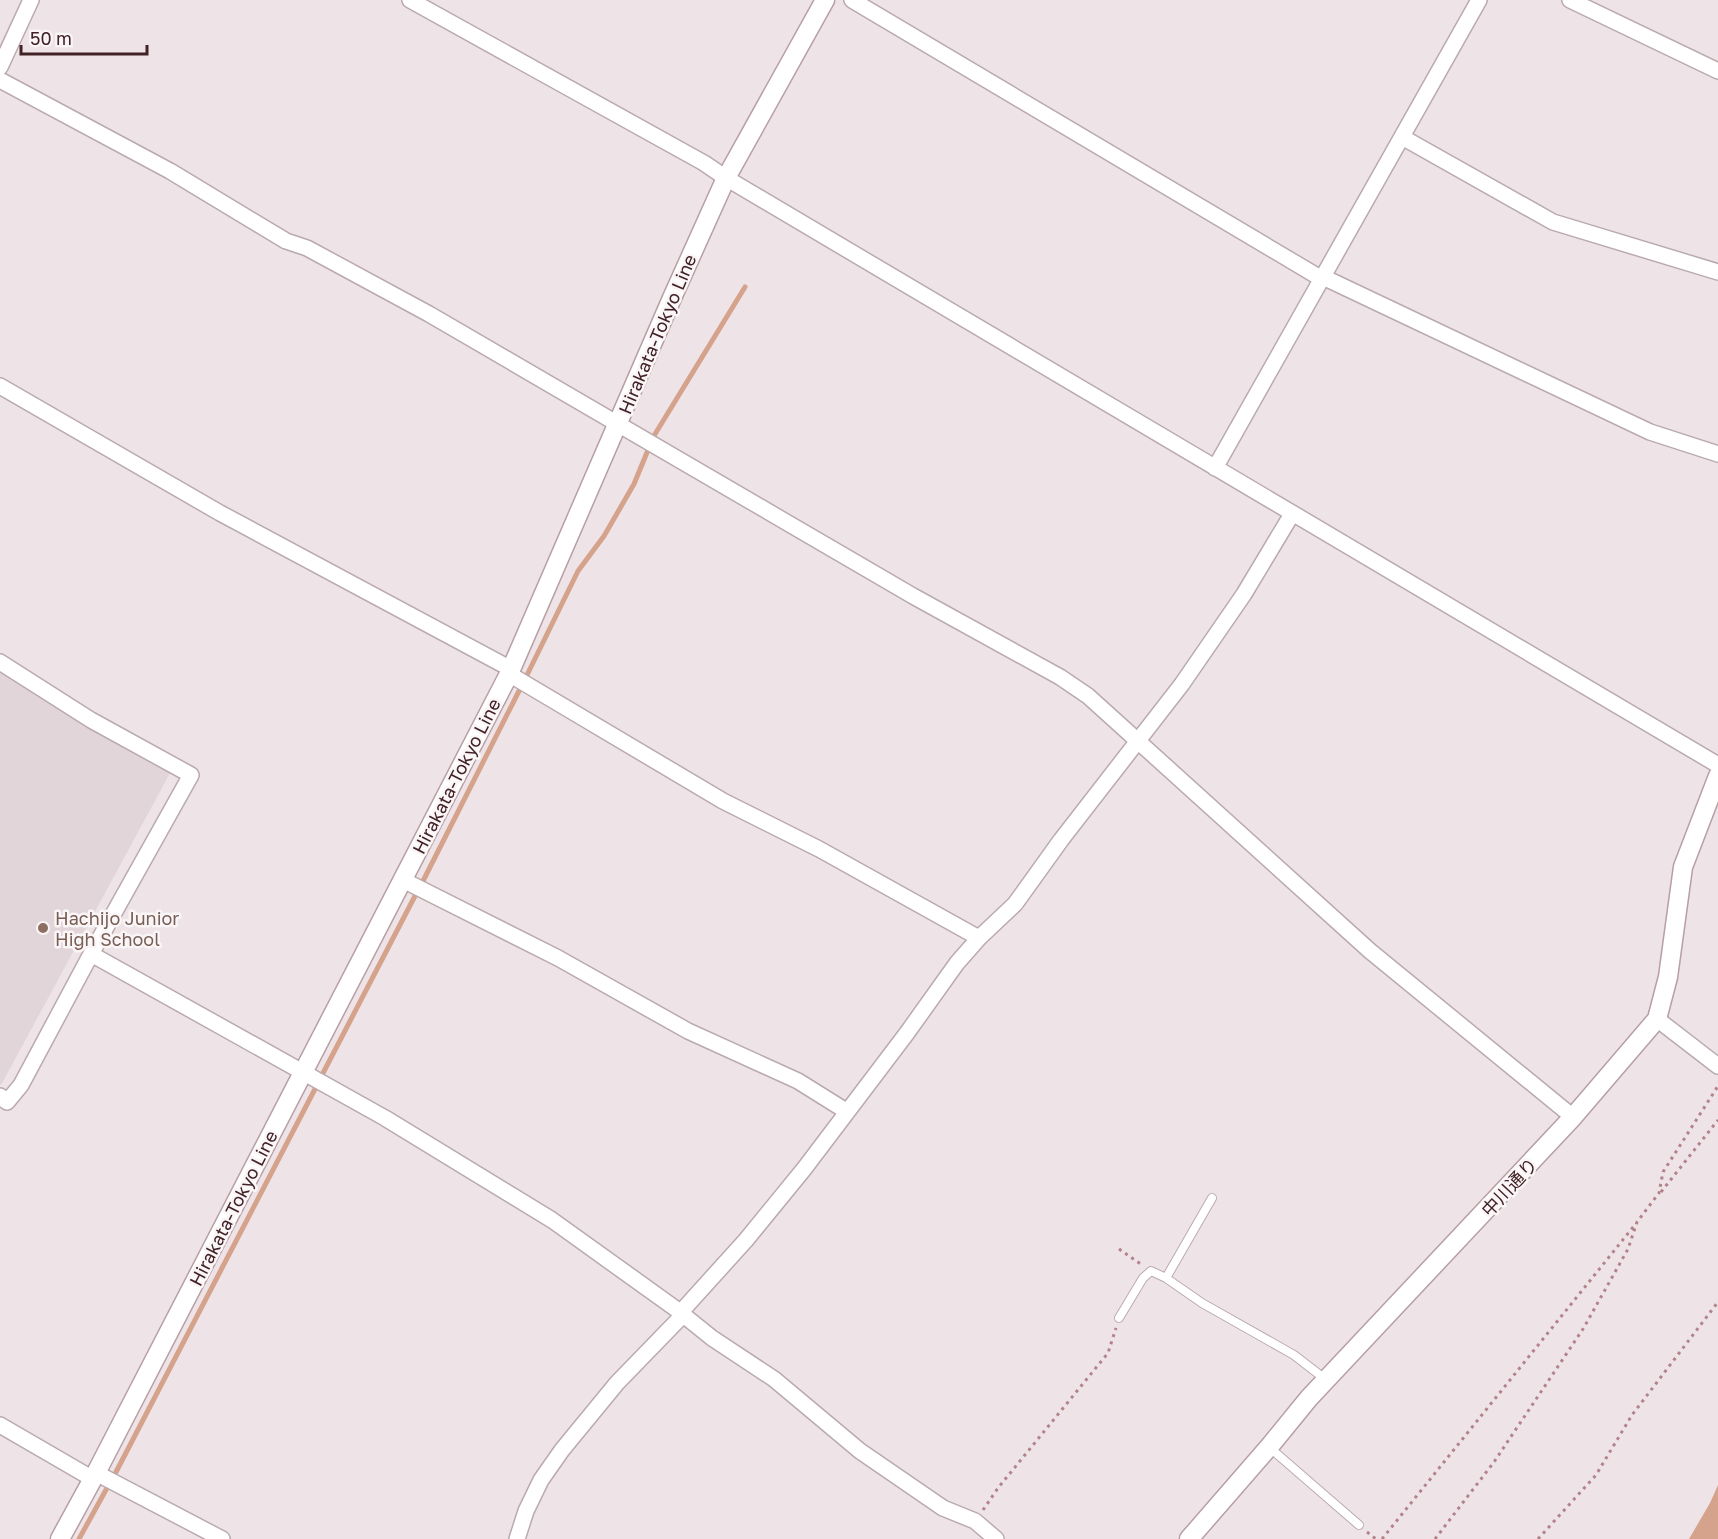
<svg xmlns="http://www.w3.org/2000/svg" width="1718" height="1539" font-family="'Golos Text','Noto Sans JP',sans-serif">
	<style>
		.built { fill: #e2d5d9 }
		.water { fill: #d5a28b }
		.lines { fill: none; stroke-linecap: round; stroke-linejoin: round }
		.stream { stroke: #d5a28b; stroke-width: 5 }
		.lane-casing { stroke: #baaaad; stroke-width: 10 }
		.street-casing { stroke: #baaaad; stroke-width: 18 }
		.secondary-casing { stroke: #b79fa4; stroke-width: 21 }
		.path { stroke: #b3838b; stroke-width: 3; stroke-dasharray: 3 4.5; stroke-linecap: butt }
		.lane { stroke: #fff; stroke-width: 8 }
		.street { stroke: #fff; stroke-width: 15 }
		.secondary { stroke: #fff; stroke-width: 18 }
		.education-dot { fill: #8d6e63; stroke: #faf5f7; stroke-width: 2 }
		.labels { text-anchor: middle; dominant-baseline: central; stroke-width: 5; stroke-linejoin: round; paint-order: stroke }
		.street-label { font-size: 18px; fill: #412226; stroke: #faf5f7 }
		.education-label { font-size: 18px; fill: #785e54; stroke: #faf5f7; text-anchor: start }
	</style>
	<rect width="100%" height="100%" fill="#eee4e7"/>
	<path class="built" d="M 0,669 L 170,773 L 1,1085 L 0,1084 Z"/>
	<path class="water" d="M 1718,1485 L 1718,1539 L 1689,1539 L 1710,1503 Z"/>
	<g class="lines">
		<path class="stream" d="M 652,439 L 745,287
			M 527,675 L 578,571 L 604,536 L 634,484 L 648,450
			M 422,883 L 520,689
			M 321,1077 L 416,894
			M 116,1472 L 315,1089
			M 79,1539 L 107,1488"/>
		<g class="lane-casing">
			<path id="lane" d="M 1166,1278 L 1212,1198
				M 1119,1318 L 1143,1278 L 1151,1271 L 1166,1278 L 1202,1303 L 1294,1355 L 1325,1379
				M 1269,1447 L 1359,1525"/>
		</g>
		<g class="street-casing">
			<path id="street" d="M 410,0 L 704,163 L 726,178 L 1718,765
				M 852,0 L 1322,279
				M 1570,0 L 1718,71
				M 0,67 L 31,0
				M 0,80 L 170,171 L 286,241 L 307,248 L 429,314 L 913,596 L 1060,677 L 1088,696 L 1370,951 L 1573,1117
				M 1402,137 L 1553,222 L 1718,272
				M 1323,277 L 1650,432 L 1718,454
				M 0,386 L 220,513 L 511,669
				M 1215,468 L 1479,0
				M 0,662 L 91,720 L 191,775 L 91,954 L 21,1085 L 7,1102 L 0,1096
				M 509,674 L 723,801 L 819,849 L 979,938
				M 403,880 L 558,958 L 688,1031 L 798,1081 L 846,1111
				M 91,954 L 385,1118 L 552,1220 L 676,1309 L 712,1338 L 774,1379 L 860,1451 L 943,1508 L 975,1521 L 996,1539
				M 1657,1019 L 1718,1066
				M 680,1313 L 746,1240 L 804,1169 L 907,1033 L 957,963 L 979,938 L 1015,904 L 1061,840 L 1182,684 L 1244,594 L 1292,514
				M 0,1425 L 93,1479
				M 96,1473 L 222,1539
				M 517,1539 L 526,1511 L 541,1480 L 562,1450 L 617,1383 L 683,1315"/>
		</g>
		<g class="secondary-casing">
			<path id="secondary" d="M 60,1539 L 96,1473 L 509,674 L 672,298 L 726,178 L 825,0
				M 1189,1539 L 1269,1447 L 1309,1398 L 1573,1117 L 1657,1019 L 1668,977 L 1683,867 L 1718,776"/>
		</g>
		<path class="path" d="M 1661,1192 L 1718,1120
			M 1119,1249 L 1142,1265
			M 983,1510 L 998,1488 L 1108,1353 L 1116,1328
			M 1367,1532 L 1376,1539
			M 1382,1539 L 1634,1226
			M 1435,1539 L 1494,1462 L 1583,1329 L 1628,1249 L 1637,1222 L 1659,1193 L 1663,1172 L 1718,1086
			M 1538,1539 L 1596,1475 L 1632,1415 L 1718,1302"/>
		<use href="#lane" class="lane"/>
		<use href="#street" class="street"/>
		<use href="#secondary" class="secondary"/>
	</g>
	<circle class="education-dot" cx="43" cy="928" r="6"/>
	<g class="labels">
		<g class="street-label">
			<text transform="translate(657 334) rotate(-67)">Hirakata-Tokyo Line</text>
			<text transform="translate(456 776) rotate(-63)">Hirakata-Tokyo Line</text>
			<text transform="translate(1509 1187) rotate(-47)">中川通り</text>
			<text transform="translate(233 1208) rotate(-63)">Hirakata-Tokyo Line</text>
		</g>
		<g class="education-label">
			<text x="55" y="918">Hachijo Junior<tspan x="55" dy="21">High School</tspan></text>
		</g>
	</g>
	<path d="M21 45v9h126v-9" fill="none" stroke="#412226" stroke-width="3"/>
	<text x="30" y="45" font-size="18" fill="#412226" stroke="#faf5f7" stroke-width="4.5" paint-order="stroke">50 m</text>
</svg>
